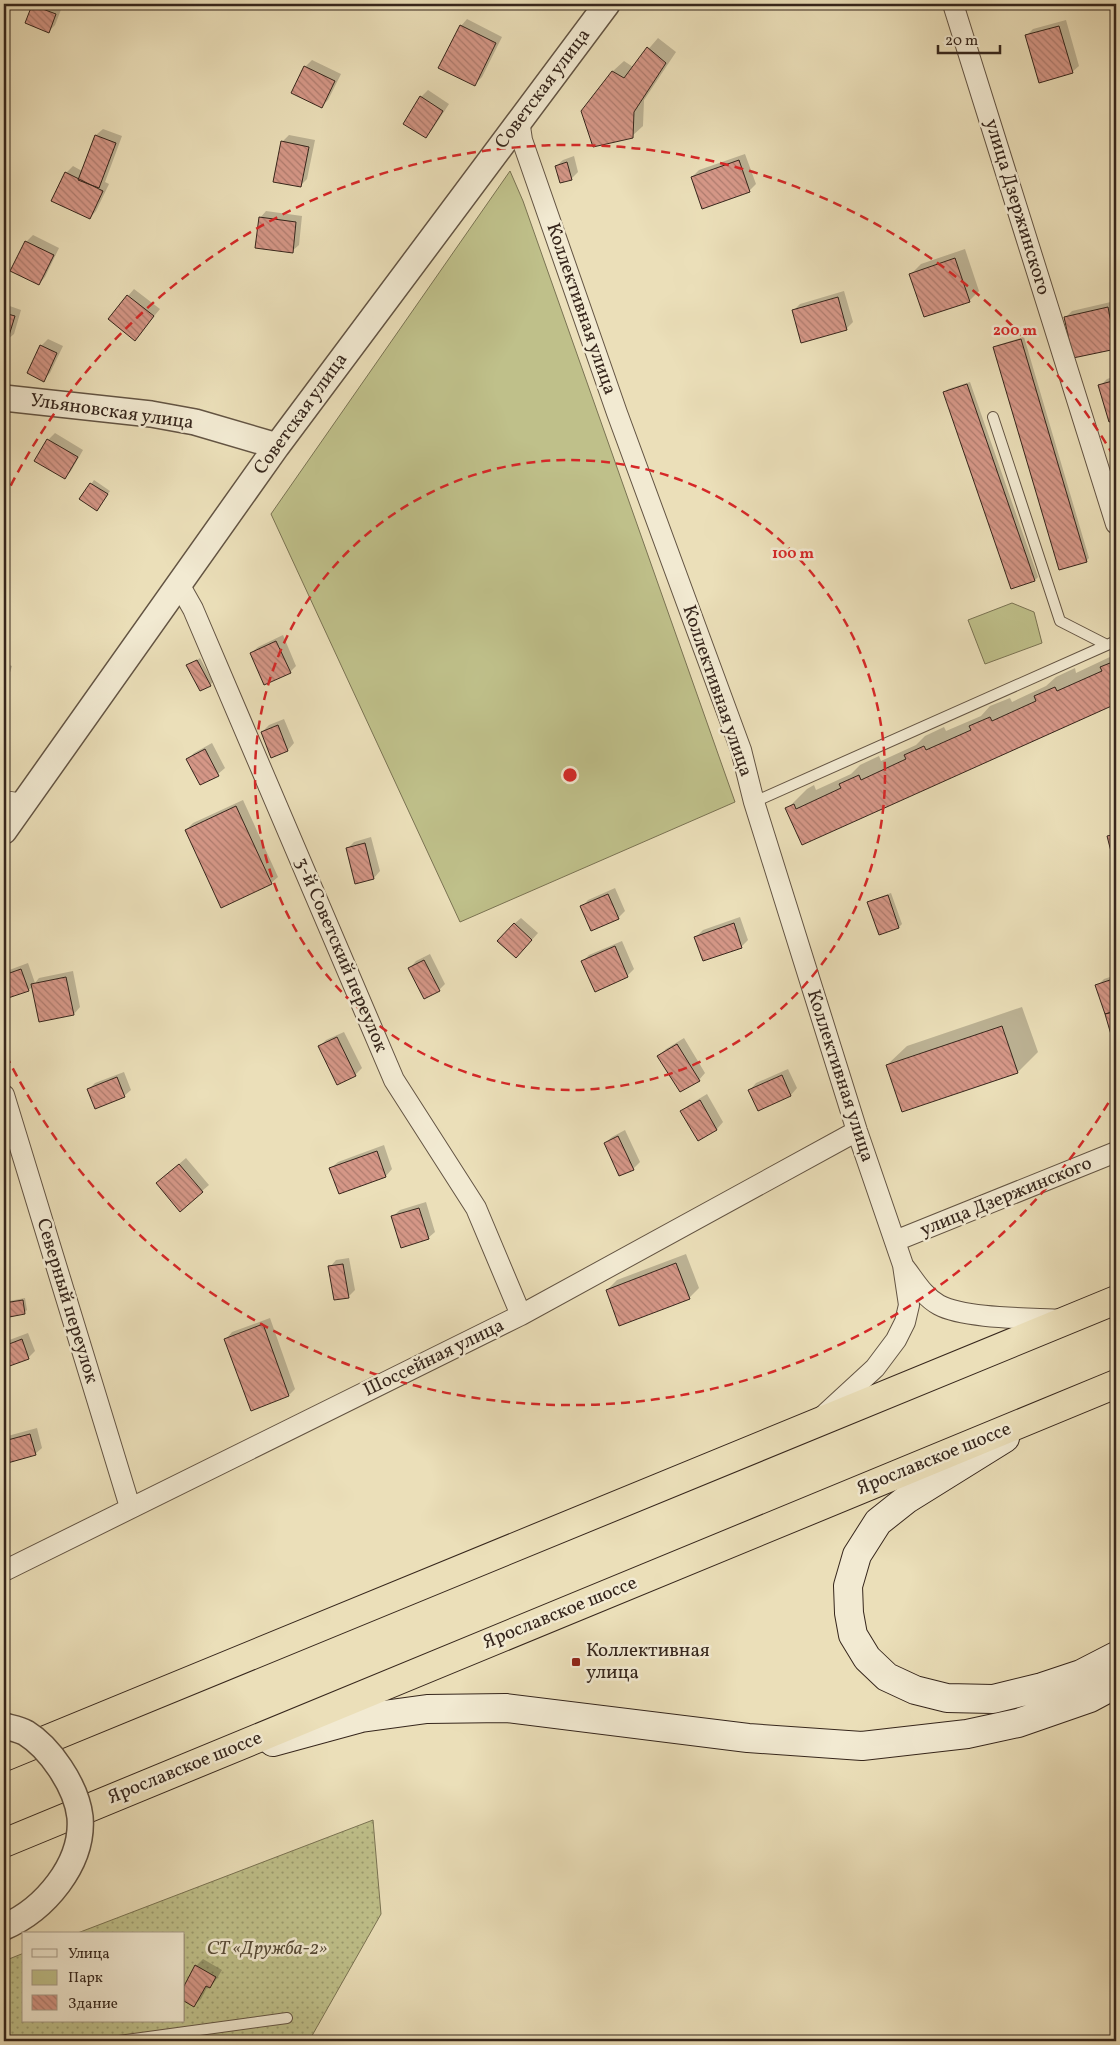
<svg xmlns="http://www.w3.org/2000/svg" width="1120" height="2045" font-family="Vollkorn,serif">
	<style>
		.green { fill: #bfc08a; stroke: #7a7353 }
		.garden { fill: url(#garden-dots); stroke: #7a7353 }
		.shadow { fill: #0003 }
		.building { fill: url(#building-back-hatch); stroke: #36261c }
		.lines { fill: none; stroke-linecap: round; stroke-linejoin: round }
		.service-casing { stroke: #635443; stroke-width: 12 }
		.minor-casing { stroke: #635443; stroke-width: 22 }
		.tertiary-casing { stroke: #635443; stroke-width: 28 }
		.secondary-casing { stroke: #36261c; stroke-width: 30 }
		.trunk-casing { stroke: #36261c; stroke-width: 30 }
		.service { stroke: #f2ead2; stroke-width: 10 }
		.minor { stroke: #f2ead2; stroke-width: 20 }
		.tertiary { stroke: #f2ead2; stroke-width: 25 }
		.secondary { stroke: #f2ead2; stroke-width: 28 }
		.trunk { stroke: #ebdfb9; stroke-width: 28 }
		.tertiary-bridge-casing { stroke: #635443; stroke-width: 28; stroke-linecap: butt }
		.tertiary-bridge { stroke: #f2ead2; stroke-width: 25 }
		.ring { fill: none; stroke: #d62828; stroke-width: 2.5; stroke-dasharray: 9 6 }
		.poi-dot { fill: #8f2418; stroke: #f2ead2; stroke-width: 2 }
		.labels { text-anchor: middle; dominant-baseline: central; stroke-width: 5; stroke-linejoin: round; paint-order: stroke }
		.street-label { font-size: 19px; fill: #36261c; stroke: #f2ead2 }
		.poi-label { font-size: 19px; fill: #36261c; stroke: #f2ead2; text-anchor: start }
		.park-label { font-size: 19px; font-style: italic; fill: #584c38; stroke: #f2ead2 }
		.centre { fill: #d62828; stroke: #f2ead2; stroke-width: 2.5 }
		.ring-label { font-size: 15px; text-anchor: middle; font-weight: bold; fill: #d62828; stroke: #f2ead2; stroke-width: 5; stroke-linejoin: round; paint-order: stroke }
	</style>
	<defs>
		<pattern id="garden-dots" width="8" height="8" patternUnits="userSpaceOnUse" patternTransform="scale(1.25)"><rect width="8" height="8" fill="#bfc08a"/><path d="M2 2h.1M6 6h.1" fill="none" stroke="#9c9c70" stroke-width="1.8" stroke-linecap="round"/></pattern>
		<pattern id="building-back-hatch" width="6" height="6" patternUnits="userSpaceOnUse" patternTransform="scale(1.25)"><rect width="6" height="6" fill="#d59787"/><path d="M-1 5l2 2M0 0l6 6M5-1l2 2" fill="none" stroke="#ae7b6e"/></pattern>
	</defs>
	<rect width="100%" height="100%" fill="#ebdfb9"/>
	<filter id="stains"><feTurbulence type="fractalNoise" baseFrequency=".004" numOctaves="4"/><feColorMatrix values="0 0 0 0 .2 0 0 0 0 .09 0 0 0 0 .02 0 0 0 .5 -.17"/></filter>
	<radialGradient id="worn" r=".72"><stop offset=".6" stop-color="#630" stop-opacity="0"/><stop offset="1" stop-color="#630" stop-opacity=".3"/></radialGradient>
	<path class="green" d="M 510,171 L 523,201 L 735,802 L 460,922 L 271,514 Z
		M 1012,603 L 1034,612 L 1042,643 L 985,664 L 968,620 Z"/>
	<path class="garden" d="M 373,1820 L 381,1914 L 309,2041 L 4,2041 L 4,1961 L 24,1953 L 24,2021 L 184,2021 L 184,1934 L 75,1934 Z"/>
	<path class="shadow" d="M 34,4 L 53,4 L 62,7 L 55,25 L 49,31 L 26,23 Z
		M 467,19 L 502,37 L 482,77 L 475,84 L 461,26 Z
		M 1066,20 L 1079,66 L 1072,72 L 1027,35 L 1033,29 Z
		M 658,38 L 676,52 L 644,100 L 643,126 L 632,136 L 583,111 L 613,71 L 624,61 L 633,67 Z
		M 312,60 L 341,74 L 328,100 L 321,107 L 292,92 L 305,67 Z
		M 428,90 L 449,104 L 432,130 L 426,137 L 421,97 Z
		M 103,129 L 122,136 L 105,182 L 109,184 L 96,211 L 90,218 L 66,173 L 73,166 L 82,171 L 96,135 Z
		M 289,135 L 315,140 L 307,179 L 300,186 L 282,142 Z
		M 745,154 L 756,184 L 749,191 L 692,177 L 699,170 Z
		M 574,156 L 578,172 L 572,178 L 561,182 L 556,166 L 563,160 Z
		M 266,211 L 302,216 L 299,245 L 292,251 L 260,218 Z
		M 33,235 L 59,248 L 45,277 L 39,284 L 26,242 Z
		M 965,249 L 979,291 L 969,301 L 911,274 L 921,264 Z
		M 134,289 L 160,309 L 141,332 L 128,296 Z
		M 844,291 L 853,322 L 846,329 L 793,311 L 800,304 Z
		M 1115,301 L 1116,348 L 1074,357 L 1066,317 L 1072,311 Z
		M 4,304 L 21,310 L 14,334 L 7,340 L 4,339 Z
		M 1024,337 L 1089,558 L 1086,561 L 995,348 L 998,345 Z
		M 48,339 L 63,346 L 50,373 L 43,380 L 41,346 Z
		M 4,360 L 10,362 L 4,374 Z
		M 1116,376 L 1116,419 L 1110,421 L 1100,386 L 1107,379 Z
		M 970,382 L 1038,577 L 1035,580 L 1012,588 L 945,392 L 948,389 Z
		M 55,433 L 83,450 L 71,471 L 65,478 L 36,461 L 48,440 Z
		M 94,480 L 110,491 L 100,506 L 81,499 Z
		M 283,635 L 296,666 L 290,672 L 251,653 L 258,647 Z
		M 1116,653 L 1116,702 L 802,843 L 787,809 L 807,789 L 814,785 L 816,790 L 851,774 L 860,765 L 879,756 L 881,761 L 916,745 L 925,736 L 944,727 L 946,731 L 981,716 L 990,706 L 1010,698 L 1012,702 L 1046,686 L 1056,677 L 1075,668 L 1076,673 L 1112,656 Z
		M 200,658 L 213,682 L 210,685 L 188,666 Z
		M 4,663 L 12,666 L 4,692 Z
		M 284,719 L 294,743 L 288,750 L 272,756 L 262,732 L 269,725 Z
		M 212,743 L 225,768 L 218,774 L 188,759 L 194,753 Z
		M 243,800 L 278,877 L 271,883 L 186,830 L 193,823 Z
		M 1116,830 L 1116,866 L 1109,837 Z
		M 371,837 L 380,871 L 374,878 L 356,882 L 347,849 L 354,842 Z
		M 615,888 L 625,911 L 618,918 L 592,930 L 582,907 L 588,900 Z
		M 891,893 L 902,924 L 899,927 L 869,903 L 872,900 Z
		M 740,917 L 748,940 L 741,947 L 696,937 L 703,930 Z
		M 521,918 L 538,933 L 523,950 L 514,924 Z
		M 622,941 L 634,969 L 627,976 L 583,961 L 589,955 Z
		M 430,954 L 445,984 L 439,990 L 410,968 L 416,961 Z
		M 28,963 L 35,983 L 39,978 L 73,971 L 80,1007 L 74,1014 L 40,1021 L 33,986 L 29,990 L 6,998 L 4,991 L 4,972 Z
		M 1116,975 L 1116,1035 L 1113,1036 L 1097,986 L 1104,979 Z
		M 1022,1007 L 1038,1052 L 1018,1072 L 902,1110 L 887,1065 L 907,1046 Z
		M 344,1032 L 362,1068 L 355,1075 L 320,1046 L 326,1040 Z
		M 684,1038 L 705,1073 L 699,1080 L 659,1056 L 666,1049 Z
		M 788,1069 L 797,1088 L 791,1095 L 750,1090 L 756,1083 Z
		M 124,1072 L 131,1090 L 124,1096 L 88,1090 L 95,1083 Z
		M 707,1094 L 723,1122 L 717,1129 L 698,1140 L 682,1111 L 689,1105 Z
		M 625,1130 L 640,1162 L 633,1169 L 605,1143 L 612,1137 Z
		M 384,1145 L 392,1169 L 386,1176 L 331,1168 L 338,1162 Z
		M 186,1158 L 209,1185 L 202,1191 L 164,1177 Z
		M 426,1202 L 435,1232 L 428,1238 L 393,1216 L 400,1210 Z
		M 686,1254 L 699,1288 L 689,1298 L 607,1290 L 617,1280 Z
		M 349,1258 L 355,1290 L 348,1297 L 330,1267 L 336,1260 Z
		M 25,1298 L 27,1310 L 24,1313 L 4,1316 L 4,1302 Z
		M 270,1318 L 295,1389 L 289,1395 L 226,1339 L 232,1332 Z
		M 28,1333 L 35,1351 L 28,1358 L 4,1367 L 4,1342 Z
		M 37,1428 L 42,1448 L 35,1454 L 4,1463 L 4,1437 Z
		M 4,1515 L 10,1527 L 4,1534 Z
		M 203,1959 L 222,1970 L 216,1980 L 210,1987 L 208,1986 L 201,1999 L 194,2005 L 184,2000 L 184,1988 L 196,1966 Z"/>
	<path class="building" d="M 32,5 L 56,14 L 49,33 L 25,23 Z
		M 460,25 L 496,43 L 475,86 L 438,68 Z
		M 1059,26 L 1073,73 L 1039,83 L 1025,35 Z
		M 647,47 L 666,63 L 634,112 L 633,138 L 593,147 L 581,111 L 612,71 L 624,78 Z
		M 304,66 L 335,81 L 322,108 L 291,93 Z
		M 420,96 L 443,111 L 426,138 L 403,124 Z
		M 95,135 L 116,143 L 99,188 L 78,180 Z
		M 281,141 L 309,147 L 301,187 L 273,182 Z
		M 739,160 L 750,192 L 702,209 L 691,177 Z
		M 567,162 L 572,180 L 560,183 L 555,166 Z
		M 65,172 L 103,191 L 90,219 L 51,201 Z
		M 259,217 L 296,222 L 293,253 L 255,248 Z
		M 25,241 L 54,255 L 39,285 L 10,271 Z
		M 955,258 L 970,302 L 924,317 L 909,274 Z
		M 127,295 L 154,316 L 135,341 L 108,319 Z
		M 838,297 L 847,330 L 801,343 L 792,310 Z
		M 1108,307 L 1116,349 L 1073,358 L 1064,317 Z
		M 4,313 L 15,316 L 7,342 L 4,341 Z
		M 1021,339 L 1087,562 L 1059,570 L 993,347 Z
		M 40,345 L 57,353 L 44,382 L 27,373 Z
		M 1116,380 L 1116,420 L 1109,422 L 1098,385 Z
		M 967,384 L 1035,581 L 1011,589 L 943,392 Z
		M 47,439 L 78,457 L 65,479 L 34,461 Z
		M 90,483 L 108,494 L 97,511 L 79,499 Z
		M 276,641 L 291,673 L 264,685 L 250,653 Z
		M 197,660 L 211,686 L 200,691 L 186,665 Z
		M 1110,663 L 1116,676 L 1116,704 L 802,845 L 785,808 L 794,804 L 796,809 L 841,788 L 839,784 L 859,775 L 861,780 L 906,759 L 904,755 L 924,746 L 926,750 L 971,730 L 969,726 L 990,717 L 992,721 L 1036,701 L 1034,696 L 1055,687 L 1057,691 L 1102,671 L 1100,667 Z
		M 278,725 L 288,751 L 271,758 L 261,732 Z
		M 205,749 L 219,776 L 200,785 L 186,759 Z
		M 236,806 L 272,884 L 221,908 L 185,830 Z
		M 1116,834 L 1116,871 L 1107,836 Z
		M 365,843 L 374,879 L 355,884 L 346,848 Z
		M 608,894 L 619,919 L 591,931 L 580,906 Z
		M 888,895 L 899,928 L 879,935 L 867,902 Z
		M 514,923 L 532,940 L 516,958 L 497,941 Z
		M 734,923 L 742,948 L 703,961 L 694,937 Z
		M 615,946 L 628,977 L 595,992 L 581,961 Z
		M 424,960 L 440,991 L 424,999 L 408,968 Z
		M 21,969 L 29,991 L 5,999 L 4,975 Z
		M 66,977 L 74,1015 L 39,1022 L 31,984 Z
		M 1116,978 L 1116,1011 L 1105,1014 L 1095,985 Z
		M 1116,1011 L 1116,1036 L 1112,1038 L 1105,1014 Z
		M 1002,1026 L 1018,1073 L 902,1112 L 886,1065 Z
		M 337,1037 L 356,1076 L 337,1085 L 318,1046 Z
		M 677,1044 L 700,1081 L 680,1092 L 657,1056 Z
		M 782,1075 L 791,1096 L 758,1111 L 748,1090 Z
		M 117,1077 L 125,1097 L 95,1109 L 87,1089 Z
		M 700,1100 L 717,1130 L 698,1141 L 680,1111 Z
		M 618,1136 L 634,1170 L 619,1176 L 604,1143 Z
		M 377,1151 L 386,1177 L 339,1194 L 329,1168 Z
		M 179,1164 L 203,1192 L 180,1212 L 156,1183 Z
		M 419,1208 L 429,1239 L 401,1248 L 391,1216 Z
		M 676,1263 L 690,1299 L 619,1326 L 606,1290 Z
		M 343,1264 L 349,1298 L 334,1300 L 328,1266 Z
		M 23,1300 L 25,1314 L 4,1318 L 4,1303 Z
		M 263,1324 L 289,1396 L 251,1411 L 224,1339 Z
		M 22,1339 L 29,1359 L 4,1368 L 4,1346 Z
		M 30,1434 L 36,1455 L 4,1464 L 4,1441 Z
		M 195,1965 L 216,1977 L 210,1988 L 206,1986 L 194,2007 L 184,2001 L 184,1986 Z"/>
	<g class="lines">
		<g class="service-casing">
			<path id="service" d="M 993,417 L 1060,621 L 1107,645 L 1116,641
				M 754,802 L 1107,645
				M 119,2041 L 287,2018"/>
		</g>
		<g class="minor-casing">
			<path id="minor" d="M 953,4 L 1116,524
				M 519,120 L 522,140 L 617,413 L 741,750 L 754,802 L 857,1131 L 903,1265 L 909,1305 L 905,1322 L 896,1340 L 875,1368 L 824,1415
				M 180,586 L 193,609 L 394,1080 L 476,1208 L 521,1315
				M 4,801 L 23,804
				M 4,1095 L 130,1507
				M 895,1241 L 1116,1152
				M 905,1268 C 915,1281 924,1297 939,1305 C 965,1319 1031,1318 1063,1320
				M 4,1571 L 521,1315 L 857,1131"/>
		</g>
		<g class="tertiary-casing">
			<path id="tertiary" d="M 4,398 L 151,414 L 195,422 L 277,446
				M 4,831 L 277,446 L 607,4"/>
		</g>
		<g class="secondary-casing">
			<path id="secondary" d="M 1005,1438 L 907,1499 L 878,1522 L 857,1555 L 848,1586 L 849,1613 L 853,1635 L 867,1658 L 887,1677 L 915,1690 L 947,1698 L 993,1699 L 1042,1687 L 1081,1674 L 1116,1656
				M 273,1742 L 361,1718 L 427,1709 L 506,1708 L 748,1738 L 862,1746 L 967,1734 L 1018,1723 L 1090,1698 L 1116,1684"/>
		</g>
		<g class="trunk-casing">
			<path id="trunk" d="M 4,1757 L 1116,1300
				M 4,1843 L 1116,1384"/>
		</g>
		<use href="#service" class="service"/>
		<use href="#minor" class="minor"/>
		<use href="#tertiary" class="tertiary"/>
		<use href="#secondary" class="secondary"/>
		<use href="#trunk" class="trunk"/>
		<g class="tertiary-bridge-casing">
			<path id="tertiary-bridge" d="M 4,1726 C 11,1728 19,1729 26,1733 C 39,1741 52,1756 60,1768 C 70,1783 78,1799 80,1817 C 84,1864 44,1910 4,1927"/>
		</g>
		<use href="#tertiary-bridge" class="tertiary-bridge"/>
	</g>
	<g class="ring">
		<circle cx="570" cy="775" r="315"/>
		<path d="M1116 1090A630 630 0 0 1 4 1051M4 499A630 630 0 0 1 1116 460"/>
	</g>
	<rect class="poi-dot" x="571" y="1657" width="10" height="10" rx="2.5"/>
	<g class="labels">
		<g class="street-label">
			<text transform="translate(543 89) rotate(-53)">Советская улица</text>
			<text transform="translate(1017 207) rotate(73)">улица Дзержинского</text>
			<text transform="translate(581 309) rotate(71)">Коллективная улица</text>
			<text transform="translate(112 412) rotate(8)">Ульяновская улица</text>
			<text transform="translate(301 414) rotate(-54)">Советская улица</text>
			<text transform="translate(717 691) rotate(71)">Коллективная улица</text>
			<text transform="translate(341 955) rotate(67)">3-й Советский переулок</text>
			<text transform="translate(840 1076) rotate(72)">Коллективная улица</text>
			<text transform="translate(1006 1197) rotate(-22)">улица Дзержинского</text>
			<text transform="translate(67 1301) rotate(73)">Северный переулок</text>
			<text transform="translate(434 1358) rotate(-26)">Шоссейная улица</text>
			<text transform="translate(934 1459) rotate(-22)">Ярославское шоссе</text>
			<text transform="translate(560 1613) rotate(-22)">Ярославское шоссе</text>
			<text transform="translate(185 1768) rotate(-22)">Ярославское шоссе</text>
		</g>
		<g class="poi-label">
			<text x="586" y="1651">Коллективная<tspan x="586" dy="22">улица</tspan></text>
		</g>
		<g class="park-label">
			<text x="267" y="1949">СТ «Дружба-2»</text>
		</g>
	</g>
	<circle cx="570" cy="775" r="8" class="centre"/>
	<g class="ring-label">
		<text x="1015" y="335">200 m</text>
		<text x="793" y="558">100 m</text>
	</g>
	<rect width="1120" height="2045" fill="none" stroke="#ebdfb9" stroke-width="20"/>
	<rect x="5" y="5" width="1110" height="2035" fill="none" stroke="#36261c" stroke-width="2.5"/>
	<rect x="10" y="10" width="1100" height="2025" fill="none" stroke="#36261c"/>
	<rect x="22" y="1932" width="162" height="90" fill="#f2ead2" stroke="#a79c89"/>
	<rect x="32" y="1949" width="25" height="8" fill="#f2ead2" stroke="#a79c89"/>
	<text x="68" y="1958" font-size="15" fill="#36261c">Улица</text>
	<rect x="32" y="1970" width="25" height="15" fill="#bfc08a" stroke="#a79c89"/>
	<text x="68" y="1982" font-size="15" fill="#36261c">Парк</text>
	<rect x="32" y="1995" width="25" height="15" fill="url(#building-back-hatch)" stroke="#a79c89"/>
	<text x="68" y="2008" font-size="15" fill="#36261c">Здание</text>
	<path d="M938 45v8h62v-8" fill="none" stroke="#36261c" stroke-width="2.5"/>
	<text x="945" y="45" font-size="15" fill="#36261c" stroke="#f2ead2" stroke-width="4" paint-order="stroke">20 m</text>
	<rect width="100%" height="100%" filter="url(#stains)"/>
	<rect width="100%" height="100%" fill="url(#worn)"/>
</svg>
